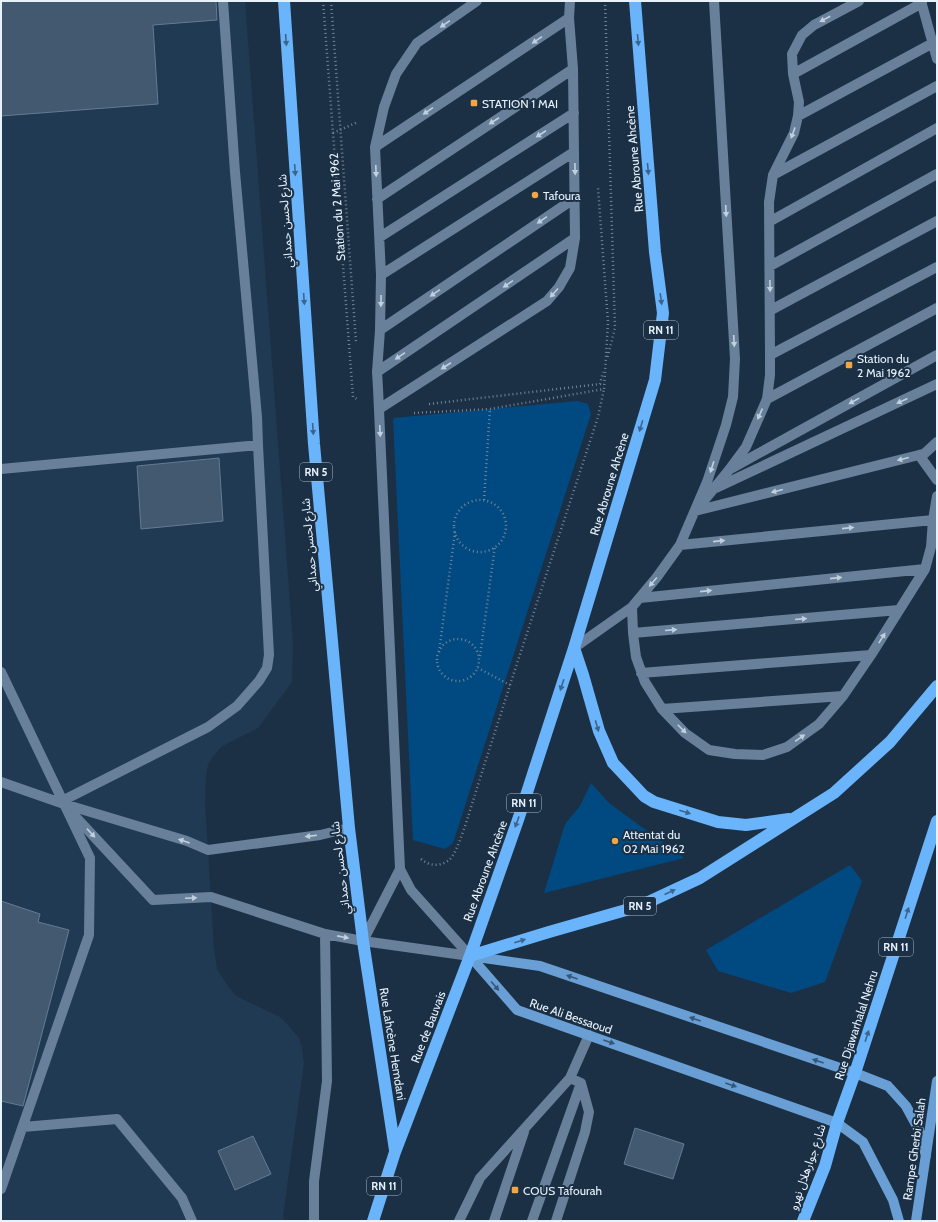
<svg xmlns="http://www.w3.org/2000/svg" width="938" height="1222" font-family="Cabin,'Noto Sans Arabic',sans-serif">
	<style>
		.built { fill: #203a53 }
		.green { fill: #004a81 }
		.building { fill: #435970; stroke: #637b94 }
		.lines { fill: none; stroke-linecap: round; stroke-linejoin: round }
		.path { stroke: #738494; stroke-width: 2.5; stroke-dasharray: 1 3; stroke-linecap: butt }
		.minor { stroke: #688099; stroke-width: 10 }
		.major { stroke: #699fd4; stroke-width: 10 }
		.highway { stroke: #6ab4fb; stroke-width: 12 }
		.oneway { fill: #c1d0df }
		.oneway2 { fill: #3b658e }
		.oneway3 { fill: #365777 }
		.poi-dot { fill: #f2a541; stroke: #1b3045; stroke-width: 1.5 }
		.labels { text-anchor: middle; dominant-baseline: central; stroke-width: 4; stroke-linejoin: round; paint-order: stroke }
		.shield { fill: #1b3045; stroke: #aab8c6; stroke-width: 1 }
		.shield-label { font-size: 11px; font-weight: bold; fill: #e7f2fd }
		.poi-label { font-size: 12px; fill: #e7f2fd; stroke: #1b3045; text-anchor: start }
		.street-label { font-size: 12px; fill: #e7f2fd; stroke: #1b3045 }
	</style>
	<rect width="100%" height="100%" fill="#1b3045"/>
	<path class="built" d="M 1,1 L 245,1 L 293,643 L 292,682 L 258,728 L 221,747 L 212,758 L 208,765 L 206,775 L 205,802 L 214,948 L 217,969 L 227,985 L 236,996 L 280,1017 L 289,1026 L 299,1038 L 302,1048 L 304,1063 L 283,1216 L 284,1221 L 1,1221 Z"/>
	<path class="green" d="M 577,401 L 588,404 L 591,414 L 453,843 L 445,849 L 413,840 L 393,418 Z
		M 591,783 L 609,803 L 684,858 L 544,893 L 565,824 L 580,806 Z
		M 850,865 L 862,881 L 825,982 L 791,993 L 718,971 L 706,950 Z"/>
	<path class="building" d="M 1,1 L 216,1 L 217,20 L 153,25 L 158,104 L 1,116 Z
		M 219,458 L 223,521 L 141,529 L 137,466 Z
		M 1,901 L 40,914 L 38,922 L 69,930 L 23,1106 L 1,1101 Z
		M 635,1128 L 684,1144 L 673,1179 L 624,1164 Z
		M 253,1136 L 271,1174 L 235,1190 L 218,1151 Z"/>
	<g class="lines">
		<path class="path" d="M 323,1 L 353,397 L 357,399
			M 331,1 L 356,342
			M 605,1 L 615,328 L 607,359
			M 333,133 L 358,122
			M 429,404 L 600,384 L 603,372
			M 414,413 L 490,409 L 604,389 L 608,322 L 598,188
			M 484,500 L 490,409
			M454 526a26 26 0 1 1 52 0a26 26 0 1 1-52 0Z
			M437 660a21 21 0 1 1 42 0a21 21 0 1 1-42 0Z
			M 439,652 L 455,532
			M 480,656 L 495,546
			M 510,685 L 598,417 L 604,389
			M 421,859 C 429,866 440,867 449,860 C 458,853 469,813 473,801 C 485,762 498,723 510,685 L 478,668"/>
		<path class="minor" d="M 921,1 L 937,59
			M 793,74 L 922,3
			M 798,116 L 933,43
			M 375,147 L 569,18
			M 773,175 L 937,86
			M 377,199 L 573,69
			M 769,222 L 937,128
			M 380,237 L 574,113
			M 770,266 L 937,174
			M 381,275 L 574,152
			M 771,310 L 937,221
			M 380,330 L 575,198
			M 770,355 L 937,267
			M 377,372 L 575,238
			M 767,399 L 937,308
			M 379,409 L 547,301 L 559,287 L 570,268 L 575,238 L 573,69 L 569,18 L 570,1
			M 919,455 L 937,480
			M 732,468 L 937,355
			M 1,469 L 258,445 L 257,417 L 235,172 L 223,1
			M 716,488 L 937,384
			M 702,503 L 729,470 L 746,447 L 767,399 L 770,375 L 770,355 L 769,202 L 773,175 L 794,133 L 798,116 L 799,102 L 793,74 L 792,54 L 802,35 L 814,25 L 859,1
			M 695,511 L 919,455 L 924,454 L 937,442
			M 680,545 L 933,520
			M 640,598 L 925,569
			M 632,607 L 633,633 L 636,657 L 645,682 L 662,709 L 685,733 L 709,750 L 735,754 L 763,755 L 787,747 L 819,724 L 843,696 L 871,655 L 925,569 L 931,547 L 933,520 L 937,496
			M 633,633 L 899,610
			M 574,648 L 632,607 L 657,577 L 680,545 L 707,482 L 726,425 L 733,397 L 735,359 L 714,1
			M 1,672 L 90,858 L 89,935 L 1,1189
			M 641,673 L 871,655
			M 662,709 L 843,696
			M 1,782 L 64,804 L 187,841 L 208,850 L 320,835 L 349,828
			M 62,801 L 208,727 L 237,706 L 259,681 L 267,668 L 269,655 L 258,445
			M 71,812 L 153,900 L 211,897 L 325,934 L 363,941 L 470,956
			M 363,941 L 400,869
			M 470,956 L 411,890 L 400,869 L 378,388 L 377,372 L 380,330 L 381,275 L 375,147 L 384,107 L 396,74 L 417,43 L 477,1
			M 23,1127 L 117,1119 L 182,1198 L 192,1221
			M 314,1221 L 314,1181 L 327,1081 L 325,934
			M 459,1221 L 480,1178 L 570,1078 L 589,1035
			M 494,1221 L 524,1132
			M 532,1221 L 581,1083
			M 556,1221 L 585,1132 L 589,1112 L 581,1083 L 570,1078"/>
		<path class="major" d="M 470,956 L 517,1010 L 837,1123 L 863,1142 L 893,1200 L 899,1221
			M 470,956 L 540,966 L 855,1073 L 888,1086 L 906,1106 L 919,1130 L 926,1156
			M 916,1221 L 937,1081"/>
		<path class="highway" d="M 284,1 L 314,444 L 349,828 L 363,941 L 395,1150
			M 574,648 L 583,675 L 599,731 L 613,763 L 644,796 L 654,802 L 718,822 L 746,825 L 789,819
			M 470,956 L 549,932 L 640,906 L 700,878 L 834,793 L 890,742 L 937,686
			M 373,1221 L 395,1152 L 470,956 L 519,817 L 574,648 L 655,380 L 663,313 L 655,252 L 635,1
			M 803,1221 L 825,1166 L 837,1123 L 855,1073 L 937,821"/>
	</g>
	<defs><path id="oneway-solid" d="M-6-.8H1V-3.2L6.5 0L1 3.2V.8H-6Z"/></defs>
	<g class="oneway">
		<use href="#oneway-solid" transform="translate(825 19) rotate(152)"/>
		<use href="#oneway-solid" transform="translate(445 24) rotate(145)"/>
		<use href="#oneway-solid" transform="translate(537 40) rotate(146)"/>
		<use href="#oneway-solid" transform="translate(428 111) rotate(146)"/>
		<use href="#oneway-solid" transform="translate(494 121) rotate(147)"/>
		<use href="#oneway-solid" transform="translate(793 133) rotate(110)"/>
		<use href="#oneway-solid" transform="translate(541 134) rotate(147)"/>
		<use href="#oneway-solid" transform="translate(575 169) rotate(89)"/>
		<use href="#oneway-solid" transform="translate(376 171) rotate(88)"/>
		<use href="#oneway-solid" transform="translate(726 211) rotate(87)"/>
		<use href="#oneway-solid" transform="translate(542 220) rotate(146)"/>
		<use href="#oneway-solid" transform="translate(508 284) rotate(146)"/>
		<use href="#oneway-solid" transform="translate(770 286) rotate(89)"/>
		<use href="#oneway-solid" transform="translate(435 293) rotate(146)"/>
		<use href="#oneway-solid" transform="translate(554 293) rotate(132)"/>
		<use href="#oneway-solid" transform="translate(381 301) rotate(91)"/>
		<use href="#oneway-solid" transform="translate(734 341) rotate(87)"/>
		<use href="#oneway-solid" transform="translate(400 356) rotate(146)"/>
		<use href="#oneway-solid" transform="translate(446 366) rotate(147)"/>
		<use href="#oneway-solid" transform="translate(854 401) rotate(151)"/>
		<use href="#oneway-solid" transform="translate(902 401) rotate(155)"/>
		<use href="#oneway-solid" transform="translate(760 414) rotate(114)"/>
		<use href="#oneway-solid" transform="translate(380 431) rotate(87)"/>
		<use href="#oneway-solid" transform="translate(903 459) rotate(166)"/>
		<use href="#oneway-solid" transform="translate(712 467) rotate(108)"/>
		<use href="#oneway-solid" transform="translate(777 491) rotate(166)"/>
		<use href="#oneway-solid" transform="translate(848 528) rotate(-6)"/>
		<use href="#oneway-solid" transform="translate(719 541) rotate(-6)"/>
		<use href="#oneway-solid" transform="translate(836 578) rotate(-6)"/>
		<use href="#oneway-solid" transform="translate(653 582) rotate(130)"/>
		<use href="#oneway-solid" transform="translate(706 591) rotate(-6)"/>
		<use href="#oneway-solid" transform="translate(801 619) rotate(-5)"/>
		<use href="#oneway-solid" transform="translate(671 630) rotate(-5)"/>
		<use href="#oneway-solid" transform="translate(882 638) rotate(-58)"/>
		<use href="#oneway-solid" transform="translate(682 729) rotate(45)"/>
		<use href="#oneway-solid" transform="translate(800 738) rotate(-35)"/>
		<use href="#oneway-solid" transform="translate(91 833) rotate(47)"/>
		<use href="#oneway-solid" transform="translate(311 836) rotate(173)"/>
		<use href="#oneway-solid" transform="translate(184 841) rotate(-161)"/>
		<use href="#oneway-solid" transform="translate(191 898) rotate(-3)"/>
		<use href="#oneway-solid" transform="translate(343 937) rotate(11)"/>
	</g>
	<g class="oneway2">
		<use href="#oneway-solid" transform="translate(286 40) rotate(86)"/>
		<use href="#oneway-solid" transform="translate(638 40) rotate(85)"/>
		<use href="#oneway-solid" transform="translate(648 169) rotate(85)"/>
		<use href="#oneway-solid" transform="translate(295 170) rotate(86)"/>
		<use href="#oneway-solid" transform="translate(304 299) rotate(86)"/>
		<use href="#oneway-solid" transform="translate(661 299) rotate(82)"/>
		<use href="#oneway-solid" transform="translate(641 426) rotate(107)"/>
		<use href="#oneway-solid" transform="translate(313 429) rotate(86)"/>
		<use href="#oneway-solid" transform="translate(562 685) rotate(108)"/>
		<use href="#oneway-solid" transform="translate(597 726) rotate(74)"/>
		<use href="#oneway-solid" transform="translate(685 812) rotate(18)"/>
		<use href="#oneway-solid" transform="translate(517 822) rotate(110)"/>
		<use href="#oneway-solid" transform="translate(670 892) rotate(-25)"/>
		<use href="#oneway-solid" transform="translate(907 913) rotate(-72)"/>
		<use href="#oneway-solid" transform="translate(520 941) rotate(-17)"/>
		<use href="#oneway-solid" transform="translate(867 1036) rotate(-72)"/>
	</g>
	<g class="oneway3">
		<use href="#oneway-solid" transform="translate(572 977) rotate(-161)"/>
		<use href="#oneway-solid" transform="translate(495 986) rotate(49)"/>
		<use href="#oneway-solid" transform="translate(695 1019) rotate(-161)"/>
		<use href="#oneway-solid" transform="translate(609 1042) rotate(19)"/>
		<use href="#oneway-solid" transform="translate(818 1061) rotate(-161)"/>
		<use href="#oneway-solid" transform="translate(731 1085) rotate(19)"/>
	</g>
	<g class="poi-dot">
		<rect x="470" y="99" width="8" height="8" rx="2"/>
		<circle cx="535" cy="195" r="4"/>
		<rect x="845" y="361" width="8" height="8" rx="2"/>
		<circle cx="615" cy="841" r="4"/>
		<rect x="511" y="1186" width="8" height="8" rx="2"/>
	</g>
	<g class="labels">
		<g class="shield">
			<rect x="644" y="321" width="34" height="18" rx="3"/>
			<rect x="300" y="463" width="32" height="18" rx="3"/>
			<rect x="507" y="794" width="34" height="18" rx="3"/>
			<rect x="624" y="897" width="32" height="18" rx="3"/>
			<rect x="879" y="938" width="34" height="18" rx="3"/>
			<rect x="367" y="1177" width="34" height="18" rx="3"/>
		</g>
		<g class="shield-label">
			<text x="661" y="330">RN 11</text>
			<text x="316" y="472">RN 5</text>
			<text x="524" y="803">RN 11</text>
			<text x="640" y="906">RN 5</text>
			<text x="896" y="947">RN 11</text>
			<text x="384" y="1186">RN 11</text>
		</g>
		<g class="poi-label">
			<text x="482" y="103">STATION 1 MAI</text>
			<text x="543" y="195">Tafoura</text>
			<text x="857" y="358">Station du<tspan x="857" dy="14">2 Mai 1962</tspan></text>
			<text x="623" y="834">Attentat du<tspan x="623" dy="14">02 Mai 1962</tspan></text>
			<text x="523" y="1190">COUS Tafourah</text>
		</g>
		<g class="street-label">
			<text transform="translate(634 159) rotate(-95)">Rue Abroune Ahcène</text>
			<text transform="translate(337 207) rotate(-94)">Station du 2 Mai 1962</text>
			<text transform="translate(285 221) rotate(-94)">شارع لحسن حمداني</text>
			<text transform="translate(609 484) rotate(-73)">Rue Abroune Ahcène</text>
			<text transform="translate(309 545) rotate(-95)">شارع لحسن حمداني</text>
			<text transform="translate(340 868) rotate(-97)">شارع لحسن حمداني</text>
			<text transform="translate(485 871) rotate(-70)">Rue Abroune Ahcène</text>
			<text transform="translate(571 1016) rotate(19)">Rue Ali Bessaoud</text>
			<text transform="translate(856 1025) rotate(-72)">Rue Djawarhalal Nehru</text>
			<text transform="translate(428 1027) rotate(-69)">Rue de Bauvais</text>
			<text transform="translate(393 1044) rotate(81)">Rue Lahcène Hemdani</text>
			<text transform="translate(914 1149) rotate(-82)">Rampe Gherbi Salah</text>
			<text transform="translate(807 1167) rotate(-71)">شارع جوارهلال نهرو</text>
		</g>
	</g>
	<rect width="938" height="1222" fill="none" stroke="#e7f2fd" stroke-width="4"/>
</svg>
